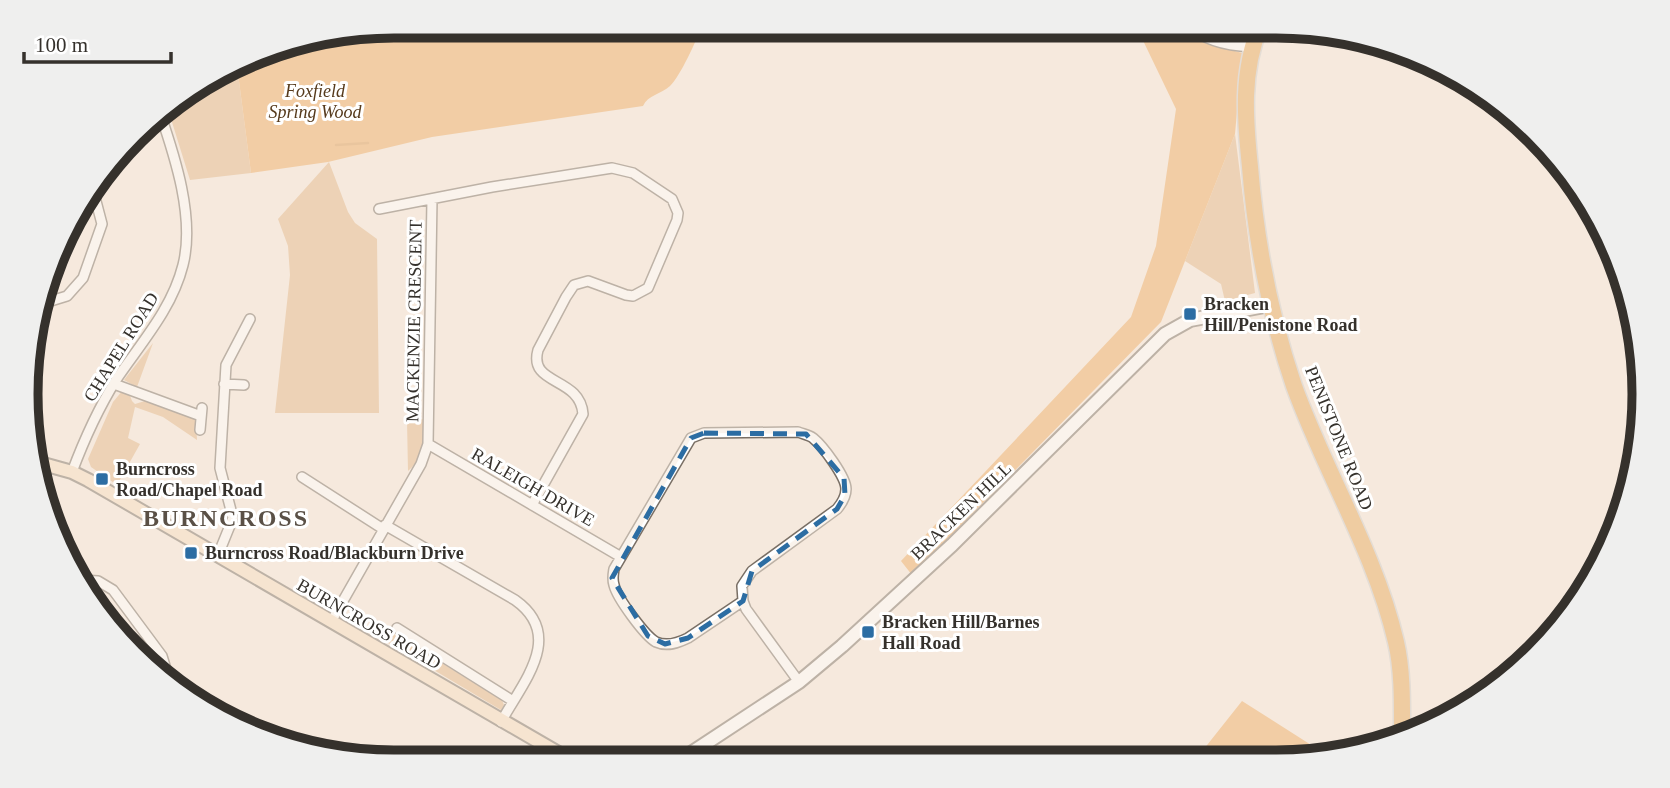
<svg xmlns="http://www.w3.org/2000/svg" width="1670" height="788" font-family="Georgia,serif">
	<style>
		.green { fill: #e2b688 }
		.forest { fill: #edab63 }
		.lines { fill: none; stroke-linecap: round; stroke-linejoin: round }
		.stream { stroke: #da9a52; stroke-width: 2.5 }
		.minor-casing { stroke: #796f65; stroke-width: 12 }
		.tertiary-casing { stroke: #796f65; stroke-width: 16 }
		.secondary-casing { stroke: #796f65; stroke-width: 16 }
		.trunk-casing { stroke: #cfcecc; stroke-width: 19 }
		.minor { stroke: #fff; stroke-width: 9 }
		.tertiary { stroke: #fff; stroke-width: 12 }
		.secondary { stroke: #f6dec1; stroke-width: 12 }
		.trunk { stroke: #e6a85a; stroke-width: 16 }
		.marked { fill: none; stroke: #2c6da3; stroke-width: 5; stroke-dasharray: 14 9; stroke-linejoin: round }
		.poi-dot { fill: #2c6da3; stroke: #fff; stroke-width: 2.5 }
		.labels { text-anchor: middle; dominant-baseline: central; stroke-width: 6; stroke-linejoin: round; paint-order: stroke }
		.park-label { font-size: 18px; font-style: italic; fill: #563a1c; stroke: #fff }
		.poi-label { font-size: 18px; font-weight: bold; fill: #35312c; stroke: #fff; text-anchor: start }
		.street-label { font-size: 18px; fill: #35312c; stroke: #fff }
		.district-label { font-size: 24px; font-weight: bold; letter-spacing: 2px; fill: #5a5046; stroke: #fff }
		.rim { fill: none; stroke: #35312c; stroke-width: 9 }
	</style>
	<rect width="100%" height="100%" fill="#f5e9dd"/>
	<path class="green" d="M 237,66 L 251,173 L 190,180 L 167,106 Z
		M 1235,134 L 1255,293 L 1225,301 L 1221,284 L 1185,261 Z
		M 329,162 L 348,212 L 355,223 L 377,239 L 379,413 L 275,413 L 290,275 L 288,246 L 278,219 Z
		M 153,343 L 137,387 L 124,380 L 127,376 Z
		M 123,390 L 129,393 L 132,401 L 135,404 L 145,401 L 193,418 L 196,421 L 197,440 L 163,417 L 135,407 L 128,438 L 140,444 L 117,485 L 91,467 L 88,459 L 113,402 Z
		M 425,419 C 425,438 424,458 408,471 L 407,421 Z
		M 386,629 L 502,700 L 504,705 L 501,710 L 380,638 Z"/>
	<path class="forest" d="M 394,26 L 702,26 C 696,41 681,75 670,86 C 661,94 648,95 643,106 L 432,137 L 328,162 L 251,173 L 237,66 L 275,46 Z
		M 1136,26 L 1182,26 L 1195,40 L 1242,53 L 1235,134 L 1161,322 L 912,575 L 901,561 L 1131,317 L 1156,246 L 1176,109 Z
		M 1242,701 L 1330,757 L 1196,759 Z"/>
	<g class="lines">
		<path class="stream" d="M 336,145 L 368,143"/>
		<g class="minor-casing">
			<path id="minor" d="M 1190,26 C 1205,42 1231,46 1251,47
				M 379,209 L 492,187 L 612,168 L 633,173 L 672,199 L 678,213 L 677,220 L 648,288 L 633,296 L 626,295 L 588,281 L 574,285 L 566,297 L 538,350 C 528,386 580,376 583,414 L 532,505
				M 41,304 L 67,296 L 83,278 L 102,224 L 92,186
				M 114,384 L 201,416
				M 224,384 L 244,385
				M 200,430 L 202,408
				M 428,444 L 621,557
				M 72,472 C 84,440 98,409 116,380 C 141,343 172,309 183,265 C 195,218 175,157 160,113
				M 302,477 L 383,529
				M 385,525 L 515,600 C 566,636 522,683 501,722
				M 218,555 L 233,518 L 220,468 L 226,365 L 250,319
				M 82,580 L 98,581 L 113,590 L 162,656 L 170,682
				M 743,601 L 688,638 C 678,643 667,647 656,642 C 645,636 617,598 614,585 C 612,579 613,575 614,569 L 691,438 L 704,433 L 798,432 C 803,434 809,435 813,438 C 823,446 846,477 846,489 C 846,497 842,503 837,509 L 752,571 L 742,586 L 743,601 L 746,609 L 799,682
				M 331,622 L 421,464 L 428,444 L 432,199
				M 397,628 L 513,701"/>
		</g>
		<g class="tertiary-casing">
			<path id="tertiary" d="M 679,761 L 799,682 L 842,646 L 952,545 L 1165,334 L 1190,320 L 1270,305"/>
		</g>
		<g class="secondary-casing">
			<path id="secondary" d="M 36,462 L 72,472 L 88,480 L 572,761"/>
		</g>
		<g class="trunk-casing">
			<path id="trunk" d="M 1260,26 C 1241,72 1245,119 1250,167 C 1256,242 1270,315 1294,386 C 1325,472 1375,552 1396,642 C 1403,672 1402,707 1402,738"/>
		</g>
		<use href="#minor" class="minor"/>
		<use href="#tertiary" class="tertiary"/>
		<use href="#secondary" class="secondary"/>
		<use href="#trunk" class="trunk"/>
	</g>
	<path d="M0 0H1670V788H0ZM 704,433 L 806,434 L 844,478 L 845,495 L 837,509 L 752,571 L 743,601 L 688,638 L 665,644 L 648,636 L 612,578 L 691,438 Z" fill="#f5e9dd" fill-opacity=".55" fill-rule="evenodd"/>
	<path class="marked" d="M 704,433 L 806,434 L 844,478 L 845,495 L 837,509 L 752,571 L 743,601 L 688,638 L 665,644 L 648,636 L 612,578 L 691,438 Z"/>
	<g class="poi-dot">
		<rect x="1183" y="307" width="14" height="14" rx="3.5"/>
		<rect x="95" y="472" width="14" height="14" rx="3.5"/>
		<rect x="184" y="546" width="14" height="14" rx="3.5"/>
		<rect x="861" y="625" width="14" height="14" rx="3.5"/>
	</g>
	<g class="labels">
		<g class="park-label">
			<text x="315" y="91">Foxfield<tspan x="315" dy="21">Spring Wood</tspan></text>
		</g>
		<g class="poi-label">
			<text x="1204" y="304">Bracken<tspan x="1204" dy="21">Hill/Penistone Road</tspan></text>
			<text x="116" y="469">Burncross<tspan x="116" dy="21">Road/Chapel Road</tspan></text>
			<text x="205" y="553">Burncross Road/Blackburn Drive</text>
			<text x="882" y="622">Bracken Hill/Barnes<tspan x="882" dy="21">Hall Road</tspan></text>
		</g>
		<g class="street-label">
			<text transform="translate(414 321) rotate(-89)">MACKENZIE CRESCENT</text>
			<text transform="translate(121 347) rotate(-58)">CHAPEL ROAD</text>
			<text transform="translate(1339 438) rotate(68)">PENISTONE ROAD</text>
			<text transform="translate(533 487) rotate(30)">RALEIGH DRIVE</text>
			<text transform="translate(961 511) rotate(-44)">BRACKEN HILL</text>
			<text transform="translate(369 624) rotate(30)">BURNCROSS ROAD</text>
		</g>
		<g class="district-label">
			<text x="226" y="518">BURNCROSS</text>
		</g>
	</g>
	<path d="M0 0H1670V788H0ZM394 38H1276A356 356 0 0 1 1632 394V394A356 356 0 0 1 1276 750H394A356 356 0 0 1 38 394V394A356 356 0 0 1 394 38Z" fill="#efefee" fill-rule="evenodd"/>
	<path class="rim" d="M394 38H1276A356 356 0 0 1 1632 394V394A356 356 0 0 1 1276 750H394A356 356 0 0 1 38 394V394A356 356 0 0 1 394 38Z"/>
	<path d="M24 52v10h147v-10" fill="none" stroke="#35312c" stroke-width="3.5"/>
	<text x="35" y="52" font-size="21" fill="#35312c" stroke="#ffffff" stroke-width="5" paint-order="stroke">100 m</text>
</svg>
